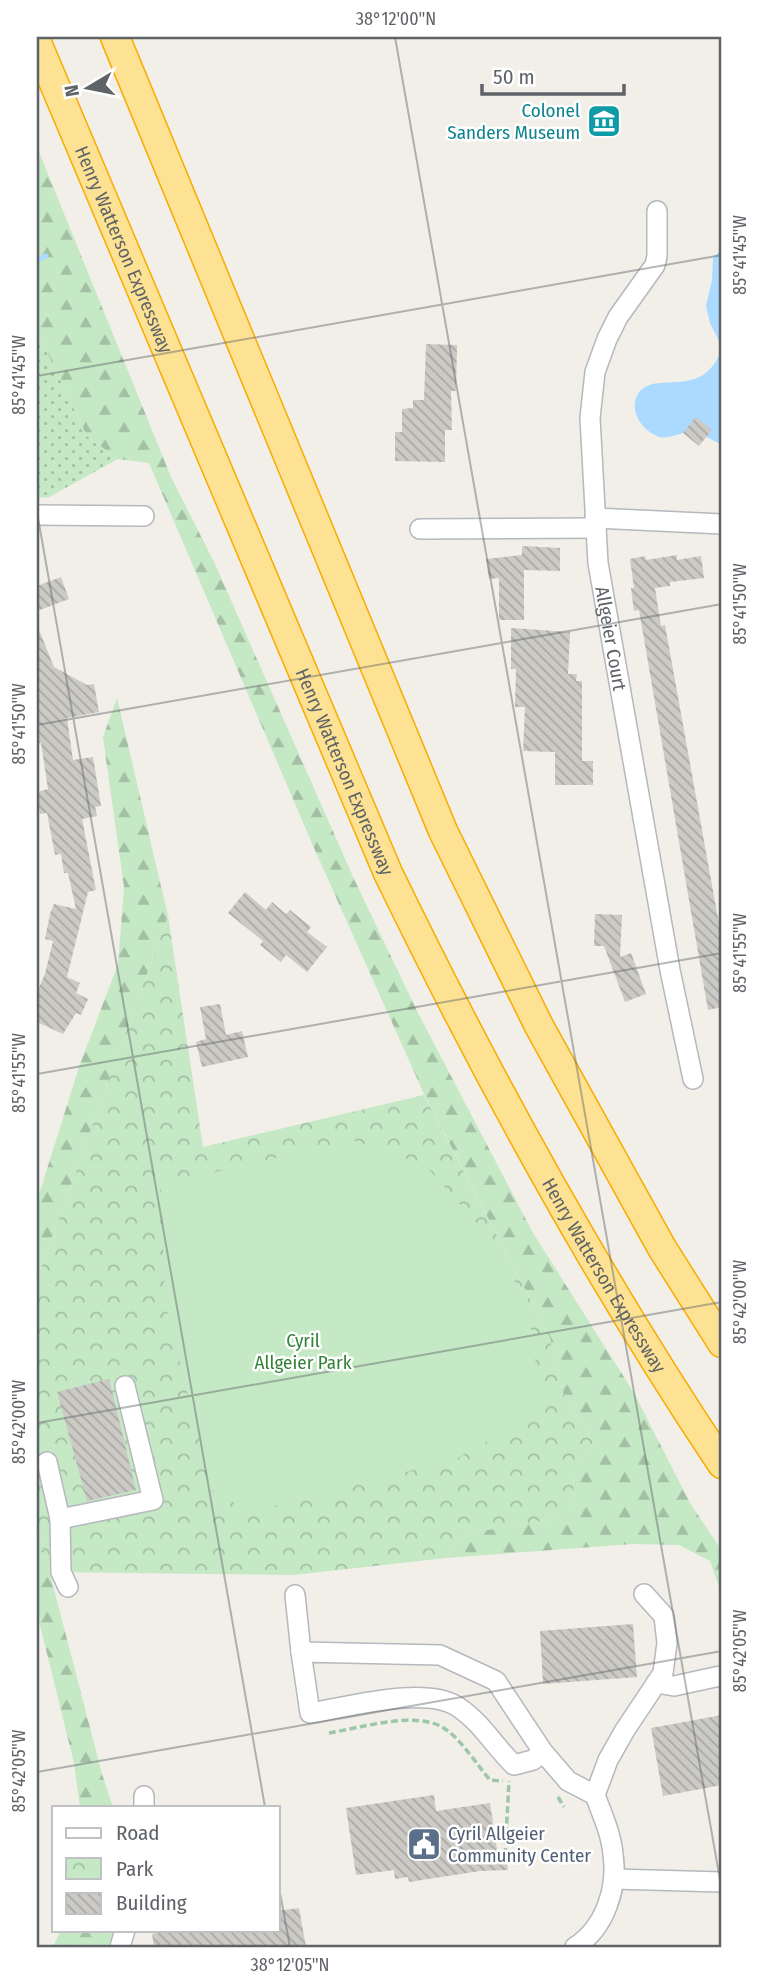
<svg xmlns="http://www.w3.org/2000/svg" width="759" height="1984" font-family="'Fira Sans Condensed',sans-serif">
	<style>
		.grass { fill: url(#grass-dots) }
		.forest { fill: url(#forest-firs) }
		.park { fill: url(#park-crowns) }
		.garden { fill: #c5e8c5 }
		.water { fill: #aadaff }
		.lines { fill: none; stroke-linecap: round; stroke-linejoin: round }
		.stream { stroke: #aadaff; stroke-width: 5 }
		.building { fill: url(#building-back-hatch) }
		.minor-casing { stroke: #b5b8bc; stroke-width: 22 }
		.highway-casing { stroke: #f9ab00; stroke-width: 31 }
		.path { stroke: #9cc7a9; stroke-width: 3.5; stroke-dasharray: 7 3.5; stroke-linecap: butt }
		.minor { stroke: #fff; stroke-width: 19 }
		.highway { stroke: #fde293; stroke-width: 28 }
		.ticks { fill: none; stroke: #5f6368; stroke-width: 2; stroke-opacity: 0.45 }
		.labels { text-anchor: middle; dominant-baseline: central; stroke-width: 5; stroke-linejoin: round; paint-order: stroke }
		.culture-label { font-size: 19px; fill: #0d838f; stroke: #fff; text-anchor: end }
		.street-label { font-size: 19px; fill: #5f6368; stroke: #fff }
		.park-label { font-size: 19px; fill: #348238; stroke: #fff }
		.service-label { font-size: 19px; fill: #4e5e75; stroke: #fff; text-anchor: start }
		.neatline { fill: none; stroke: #5f6368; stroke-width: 2.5 }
		.ticks-label { font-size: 18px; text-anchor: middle; fill: #5f6368 }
	</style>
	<defs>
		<pattern id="grass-dots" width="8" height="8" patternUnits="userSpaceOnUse" patternTransform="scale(1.75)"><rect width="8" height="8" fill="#c5e8c5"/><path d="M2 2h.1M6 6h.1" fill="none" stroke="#a3c0a4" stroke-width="1.8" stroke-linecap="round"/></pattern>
		<pattern id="forest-firs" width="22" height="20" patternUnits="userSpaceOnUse" patternTransform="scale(1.75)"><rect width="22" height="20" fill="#c5e8c5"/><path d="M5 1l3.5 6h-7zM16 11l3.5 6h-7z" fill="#a3c0a4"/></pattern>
		<pattern id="park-crowns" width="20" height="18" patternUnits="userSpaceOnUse" patternTransform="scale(1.75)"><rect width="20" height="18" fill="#c5e8c5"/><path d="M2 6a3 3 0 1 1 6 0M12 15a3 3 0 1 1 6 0" fill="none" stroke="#a3c0a4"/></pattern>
		<pattern id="building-back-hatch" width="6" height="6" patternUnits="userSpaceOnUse" patternTransform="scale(1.75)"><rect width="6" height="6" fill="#cccac5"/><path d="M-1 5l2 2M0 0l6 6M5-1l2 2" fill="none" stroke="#a9a8a4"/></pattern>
	</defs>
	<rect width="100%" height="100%" fill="#f1efe8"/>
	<path class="grass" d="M 37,331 L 87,436 L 118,459 L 49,497 L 37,498 Z"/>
	<path class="forest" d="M 37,147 L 171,477 L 215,564 L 354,879 L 417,1011 L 533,1233 L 634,1393 L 690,1503 L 722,1551 L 722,1595 L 710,1561 L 679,1545 L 633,1544 L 446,1558 L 462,1534 L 573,1516 L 574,1469 L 595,1445 L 563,1393 L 550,1338 L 424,1094 L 314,848 L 149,463 L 118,459 L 87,436 L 37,331 Z
		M 117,698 L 168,916 L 37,1280 L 37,1201 L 79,1067 L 118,964 L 124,887 L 103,737 Z
		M 37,1524 L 102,1774 L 113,1807 L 80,1807 L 74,1763 L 37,1613 Z
		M 61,1930 L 115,1930 L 108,1947 L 53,1947 Z"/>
	<path class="park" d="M 168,916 L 203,1147 L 424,1095 L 550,1338 L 563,1393 L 595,1445 L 574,1469 L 573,1516 L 462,1534 L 446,1558 L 293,1575 L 49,1572 L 37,1524 L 37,1280 Z"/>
	<path class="garden" d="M 352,1140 L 425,1165 L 496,1245 L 528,1306 L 542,1410 L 456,1459 L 250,1512 L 211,1489 L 165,1303 L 161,1185 Z"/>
	<path class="water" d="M 722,250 L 722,347 L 710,323 L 706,306 L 712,280 L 713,257 Z
		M 722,348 L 722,445 C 712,440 704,434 692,432 C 682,431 671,439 660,437 C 643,432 628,411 638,394 C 655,368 703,403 722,348 Z"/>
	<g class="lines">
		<path class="stream" d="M 37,260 L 46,256"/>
	</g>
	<path class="building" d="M 426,344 L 457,345 L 456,391 L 451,391 L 452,430 L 445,430 L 445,462 L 395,461 L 395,432 L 402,432 L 402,409 L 413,408 L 413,400 L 424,400 Z
		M 696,417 L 712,430 L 699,446 L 683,433 Z
		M 522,546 L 560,548 L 560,571 L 524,570 L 524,620 L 499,620 L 499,578 L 489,579 L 486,559 L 522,555 Z
		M 677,555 L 677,560 L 701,556 L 704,578 L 670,582 L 670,586 L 655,588 L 661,626 L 665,625 L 717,913 L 719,921 L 722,920 L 722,1007 L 708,1010 L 639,610 L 634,611 L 631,588 L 634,588 L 630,559 L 645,556 L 646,560 Z
		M 61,577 L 69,599 L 37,611 L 37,586 Z
		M 37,625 L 54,667 L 87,685 L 94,684 L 99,712 L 67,718 L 73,760 L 93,757 L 101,806 L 95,807 L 97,816 L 82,819 L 96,890 L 88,892 L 67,977 L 80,983 L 76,993 L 88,999 L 81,1015 L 76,1013 L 63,1034 L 37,1022 L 37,992 L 45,974 L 53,941 L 45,939 L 50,914 L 54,904 L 76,909 L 68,873 L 64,873 L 61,854 L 55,855 L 47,813 L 40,814 L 37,792 L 48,789 L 41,743 L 37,743 Z
		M 511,628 L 570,632 L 568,674 L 577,674 L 576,681 L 582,681 L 582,761 L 593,761 L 593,785 L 555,785 L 555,752 L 523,751 L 525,707 L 515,707 L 516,669 L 511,669 Z
		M 245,892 L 266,910 L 272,902 L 286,914 L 290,910 L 311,927 L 307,932 L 327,947 L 307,972 L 286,955 L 281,962 L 260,945 L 263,941 L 228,913 Z
		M 595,914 L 622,915 L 620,957 L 631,953 L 646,994 L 625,1002 L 604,946 L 594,946 Z
		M 220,1004 L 226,1035 L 242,1031 L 248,1057 L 202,1067 L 196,1042 L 206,1039 L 200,1007 Z
		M 109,1379 L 136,1490 L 87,1501 L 57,1392 Z
		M 633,1624 L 637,1677 L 543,1684 L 540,1631 Z
		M 722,1715 L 722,1785 L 663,1796 L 651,1728 Z
		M 434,1795 L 436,1811 L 490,1803 L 498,1856 L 506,1855 L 508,1870 L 480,1871 L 409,1882 L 408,1877 L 395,1879 L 394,1870 L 356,1875 L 346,1808 Z
		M 299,1908 L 306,1947 L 154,1947 L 152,1934 L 175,1930 L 278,1930 L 278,1911 Z"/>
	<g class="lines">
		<g class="minor-casing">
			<g id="minor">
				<path id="s1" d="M 657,211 L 657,256 L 655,265 L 618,317 L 607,339 L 595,372 L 590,418 L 598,563 L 670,970 L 693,1079"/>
				<path d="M 37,515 L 144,516"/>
				<path d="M 595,518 L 722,524"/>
				<path d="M 420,529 L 596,528"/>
				<path d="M 47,1462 L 60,1519 L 61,1572 L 68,1587"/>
				<path d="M 60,1519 L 153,1500 L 125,1386"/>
				<path d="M 295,1595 L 301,1652"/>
				<path d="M 656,1683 L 674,1686 L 720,1676"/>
				<path d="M 543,1752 L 533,1760 L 514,1765 C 495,1747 481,1722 458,1707 C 426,1685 348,1707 310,1713 L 301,1652 L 440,1655 L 496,1681 L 543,1752 L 568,1781 L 595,1795"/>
				<path d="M 595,1795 L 608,1760 L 625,1730 L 663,1673 L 667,1643 L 664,1616 L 644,1594"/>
				<path d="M 144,1807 L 144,1796"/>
				<path d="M 614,1879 L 722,1882"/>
				<path d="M 120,1947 L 125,1930"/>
				<path d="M 575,1947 C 605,1928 618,1888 613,1854 C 611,1833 602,1814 595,1795"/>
			</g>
		</g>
		<g class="highway-casing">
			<g id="highway">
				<path d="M 115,37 L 443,831 L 539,1026 L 662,1248 L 722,1343"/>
				<path id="s2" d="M 37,43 L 388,873 C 487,1077 596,1276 722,1464"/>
			</g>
		</g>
		<path class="path" d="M 329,1733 C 360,1728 414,1711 442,1727 C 459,1736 477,1765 490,1780 L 503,1781
			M 558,1797 L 564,1807
			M 505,1855 L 509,1781"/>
		<use href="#minor" class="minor"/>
		<use href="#highway" class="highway"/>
	</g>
	<path class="ticks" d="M 395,37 L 722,1891M 37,376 L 722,255M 37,512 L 265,1807M 37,725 L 722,604M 37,1074 L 722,953M 37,1423 L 722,1302M 37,1772 L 722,1651M 278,1882 L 290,1947"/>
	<defs>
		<g id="museum-square" transform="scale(1.75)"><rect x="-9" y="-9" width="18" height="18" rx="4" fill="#0f9aa8" stroke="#fff"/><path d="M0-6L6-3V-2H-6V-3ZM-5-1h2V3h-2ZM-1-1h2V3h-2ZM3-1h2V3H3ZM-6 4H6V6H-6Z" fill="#fff"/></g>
		<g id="civic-square" transform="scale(1.75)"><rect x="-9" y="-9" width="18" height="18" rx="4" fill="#5c6f8a" stroke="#fff"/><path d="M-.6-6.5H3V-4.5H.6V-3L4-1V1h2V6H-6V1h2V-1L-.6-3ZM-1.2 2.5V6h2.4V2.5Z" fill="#fff"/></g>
	</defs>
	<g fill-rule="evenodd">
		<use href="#museum-square" x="604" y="121"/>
		<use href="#civic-square" x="424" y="1844"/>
	</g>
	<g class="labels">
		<g class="culture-label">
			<text x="580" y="110">Colonel<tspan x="580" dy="22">Sanders Museum</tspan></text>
		</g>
		<g class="street-label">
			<text stroke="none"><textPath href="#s2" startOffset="224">Henry Watterson Expressway</textPath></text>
			<text stroke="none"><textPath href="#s1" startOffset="446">Allgeier Court</textPath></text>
			<text stroke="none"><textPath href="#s2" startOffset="791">Henry Watterson Expressway</textPath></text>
			<text stroke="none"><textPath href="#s2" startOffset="1358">Henry Watterson Expressway</textPath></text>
		</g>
		<g class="park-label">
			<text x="303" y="1340">Cyril<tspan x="303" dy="22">Allgeier Park</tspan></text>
		</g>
		<g class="service-label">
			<text x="448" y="1833">Cyril Allgeier<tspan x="448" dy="22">Community Center</tspan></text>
		</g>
	</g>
	<rect width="759" height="1984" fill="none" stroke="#ffffff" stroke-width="77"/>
	<rect x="52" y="1806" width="228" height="126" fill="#ffffff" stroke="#bfc1c3" stroke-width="2"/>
	<rect x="66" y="1828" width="35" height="10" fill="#ffffff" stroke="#bfc1c3" stroke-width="2"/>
	<text x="116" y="1840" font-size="21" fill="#5f6368">Road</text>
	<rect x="66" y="1858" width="35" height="21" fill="url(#park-crowns)" stroke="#bfc1c3" stroke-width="2"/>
	<text x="116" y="1876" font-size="21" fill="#5f6368">Park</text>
	<rect x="66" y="1893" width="35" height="21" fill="url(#building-back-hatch)" stroke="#bfc1c3" stroke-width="2"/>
	<text x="116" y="1910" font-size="21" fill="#5f6368">Building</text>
	<g transform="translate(88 88) rotate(260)" stroke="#ffffff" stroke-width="5" paint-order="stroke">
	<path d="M0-5L12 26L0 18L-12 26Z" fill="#5f6368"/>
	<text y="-10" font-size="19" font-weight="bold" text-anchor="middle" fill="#5f6368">N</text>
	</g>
	<path d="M482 84v10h142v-10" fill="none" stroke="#5f6368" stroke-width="3.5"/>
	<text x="493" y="84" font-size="21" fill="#5f6368" stroke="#ffffff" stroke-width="5" paint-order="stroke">50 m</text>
	<rect x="38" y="38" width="682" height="1908" class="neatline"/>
	<g class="ticks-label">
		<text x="396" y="25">38°12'00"N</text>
		<text transform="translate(740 255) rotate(-90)" y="6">85°41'45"W</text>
		<text transform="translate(19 375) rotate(-90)" y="6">85°41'45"W</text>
		<text transform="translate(740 604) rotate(-90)" y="6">85°41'50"W</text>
		<text transform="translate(19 724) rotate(-90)" y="6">85°41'50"W</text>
		<text transform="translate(740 953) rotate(-90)" y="6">85°41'55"W</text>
		<text transform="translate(19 1073) rotate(-90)" y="6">85°41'55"W</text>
		<text transform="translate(740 1302) rotate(-90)" y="6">85°42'00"W</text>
		<text transform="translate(19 1422) rotate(-90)" y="6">85°42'00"W</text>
		<text transform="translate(740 1651) rotate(-90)" y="6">85°42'05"W</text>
		<text transform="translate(19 1771) rotate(-90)" y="6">85°42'05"W</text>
		<text x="290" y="1971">38°12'05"N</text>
	</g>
</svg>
